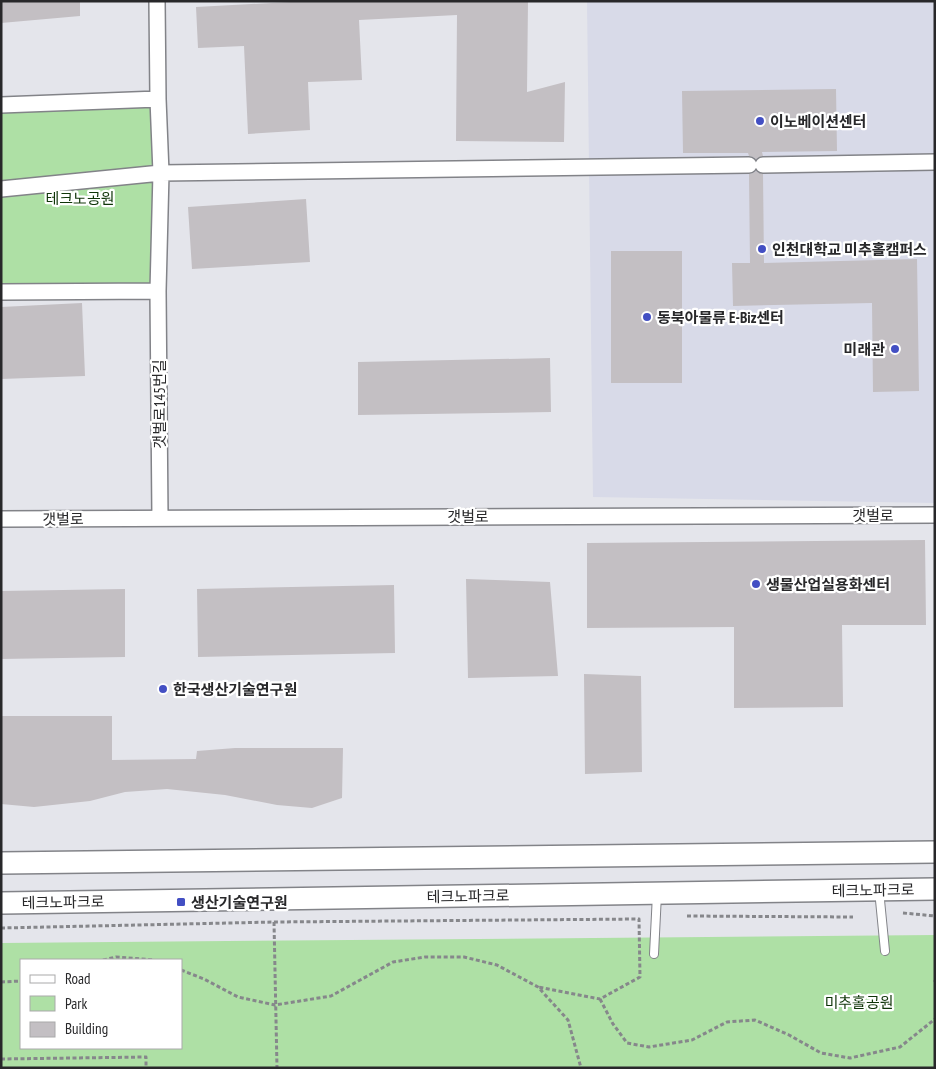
<svg xmlns="http://www.w3.org/2000/svg" width="936" height="1069" font-family="'PT Sans Narrow','Noto Sans KR',sans-serif">
	<style>
		.built { fill: #d8dae8 }
		.green { fill: #aee0a5; fill-rule: evenodd }
		.building { fill: #c3bfc3 }
		.lines { fill: none; stroke-linecap: round; stroke-linejoin: round }
		.lane-casing { stroke: #828388; stroke-width: 10 }
		.street-casing { stroke: #828388; stroke-width: 18 }
		.secondary-casing { stroke: #828388; stroke-width: 24 }
		.path { stroke: #86878b; stroke-width: 3; stroke-dasharray: 4 2.5; stroke-linecap: butt }
		.lane { stroke: #fff; stroke-width: 8 }
		.street { stroke: #fff; stroke-width: 15 }
		.secondary { stroke: #fff; stroke-width: 21 }
		.poi-dot { fill: #434fc3; stroke: #fff; stroke-width: 2 }
		.labels { text-anchor: middle; dominant-baseline: central; stroke-width: 4.5; stroke-linejoin: round; paint-order: stroke }
		.poi-label { font-size: 15px; font-weight: bold; fill: #28282a; stroke: #fff; text-anchor: start }
		.park-label { font-size: 15px; fill: #0f3508; stroke: #fff }
		.street-label { font-size: 15px; fill: #28282a; stroke: #fff }
	</style>
	<rect width="100%" height="100%" fill="#e4e5eb"/>
	<path class="built" d="M 587,1 L 935,1 L 935,503 L 593,497 Z"/>
	<path class="green" d="M 158,99 L 158,291 L 1,292 L 1,105 Z
		M 935,935 L 935,1068 L 1,1068 L 1,943 ZM 21,960 L 181,960 L 181,1048 L 21,1048 Z"/>
	<path class="building" d="M 1,1 L 80,1 L 80,16 L 1,23 Z
		M 309,1 L 528,1 L 527,92 L 565,82 L 564,142 L 456,141 L 457,15 L 359,20 L 362,80 L 308,82 L 310,130 L 248,134 L 244,46 L 198,48 L 196,7 Z
		M 836,89 L 837,151 L 762,152 L 763,156 L 756,159 L 753,157 L 749,156 L 748,153 L 683,153 L 682,91 Z
		M 756,171 L 759,173 L 763,174 L 764,263 L 917,259 L 919,391 L 873,392 L 872,303 L 733,306 L 732,263 L 750,263 L 749,174 L 753,173 Z
		M 306,199 L 310,262 L 192,269 L 188,207 Z
		M 611,251 L 682,251 L 682,383 L 611,383 Z
		M 82,303 L 85,376 L 1,379 L 1,307 Z
		M 550,358 L 551,412 L 358,415 L 358,362 Z
		M 925,540 L 926,625 L 842,625 L 843,707 L 734,708 L 734,627 L 587,628 L 587,543 Z
		M 466,579 L 550,582 L 558,676 L 468,678 Z
		M 394,585 L 395,653 L 198,657 L 197,589 Z
		M 125,589 L 125,657 L 1,659 L 1,591 Z
		M 584,674 L 641,676 L 642,772 L 585,774 Z
		M 1,716 L 112,716 L 112,760 L 196,759 L 197,751 L 235,748 L 343,748 L 342,798 L 312,808 L 277,805 L 225,795 L 167,789 L 125,792 L 90,801 L 34,807 L 1,804 Z"/>
	<g class="lines">
		<g class="lane-casing">
			<path id="lane" d="M 879,890 L 885,951
				M 654,954 L 657,894"/>
		</g>
		<g class="street-casing">
			<path id="street" d="M 157,1 L 158,99 L 161,173 L 158,291 L 160,518
				M 1,105 L 158,99
				M 763,165 L 935,162
				M 1,189 L 161,173 L 749,165
				M 1,292 L 158,291
				M 1,519 L 935,515"/>
		</g>
		<g class="secondary-casing">
			<path id="secondary" d="M 1,863 L 935,852
				M 1,903 L 935,889"/>
		</g>
		<path class="path" d="M 903,913 L 935,916
			M 687,916 L 853,917
			M 274,922 L 277,1068
			M 1,928 L 274,922 L 639,919 L 640,977 L 600,999 L 538,987
			M 103,960 L 116,957 L 154,960
			M 181,970 L 204,979 L 238,997 L 275,1005 L 331,996 L 393,962 L 425,957 L 464,957 L 497,965 L 538,987 L 568,1020 L 581,1068
			M 935,980 L 935,982
			M 1,982 L 21,981
			M 600,999 L 613,1024 L 627,1043 L 649,1047 L 692,1040 L 727,1022 L 755,1020 L 789,1035 L 821,1053 L 850,1058 L 900,1047 L 935,1019
			M 1,1059 L 146,1057 L 146,1068"/>
		<use href="#lane" class="lane"/>
		<use href="#street" class="street"/>
		<use href="#secondary" class="secondary"/>
	</g>
	<g class="poi-dot">
		<circle cx="760" cy="121" r="5"/>
		<circle cx="762" cy="249" r="5"/>
		<circle cx="647" cy="317" r="5"/>
		<circle cx="895" cy="349" r="5"/>
		<circle cx="756" cy="584" r="5"/>
		<circle cx="163" cy="689" r="5"/>
		<rect x="176" y="897" width="10" height="10" rx="2.5"/>
	</g>
	<g class="labels">
		<g class="poi-label">
			<text x="770" y="121">이노베이션센터</text>
			<text x="772" y="249">인천대학교 미추홀캠퍼스</text>
			<text x="657" y="317">동북아물류 E-Biz센터</text>
			<text x="885" y="349" text-anchor="end">미래관</text>
			<text x="766" y="584">생물산업실용화센터</text>
			<text x="173" y="689">한국생산기술연구원</text>
			<text x="191" y="902">생산기술연구원</text>
		</g>
		<g class="park-label">
			<text x="80" y="198">테크노공원</text>
			<text x="859" y="1002">미추홀공원</text>
		</g>
		<g class="street-label">
			<text transform="translate(159 404) rotate(-90)">갯벌로145번길</text>
			<text x="873" y="515">갯벌로</text>
			<text x="468" y="516">갯벌로</text>
			<text transform="translate(63 519) rotate(-1)">갯벌로</text>
			<text transform="translate(873 890) rotate(-1)">테크노파크로</text>
			<text transform="translate(468 896) rotate(-1)">테크노파크로</text>
			<text transform="translate(63 902) rotate(-1)">테크노파크로</text>
		</g>
	</g>
	<rect width="936" height="1069" fill="none" stroke="#28282a" stroke-width="5"/>
	<rect x="20" y="959" width="162" height="90" fill="#ffffff" stroke="#a9a9aa"/>
	<rect x="30" y="975" width="25" height="8" fill="#ffffff" stroke="#a9a9aa"/>
	<text x="65" y="984" font-size="15" fill="#28282a">Road</text>
	<rect x="30" y="996" width="25" height="15" fill="#aee0a5" stroke="#a9a9aa"/>
	<text x="65" y="1009" font-size="15" fill="#28282a">Park</text>
	<rect x="30" y="1022" width="25" height="15" fill="#c3bfc3" stroke="#a9a9aa"/>
	<text x="65" y="1034" font-size="15" fill="#28282a">Building</text>
</svg>
